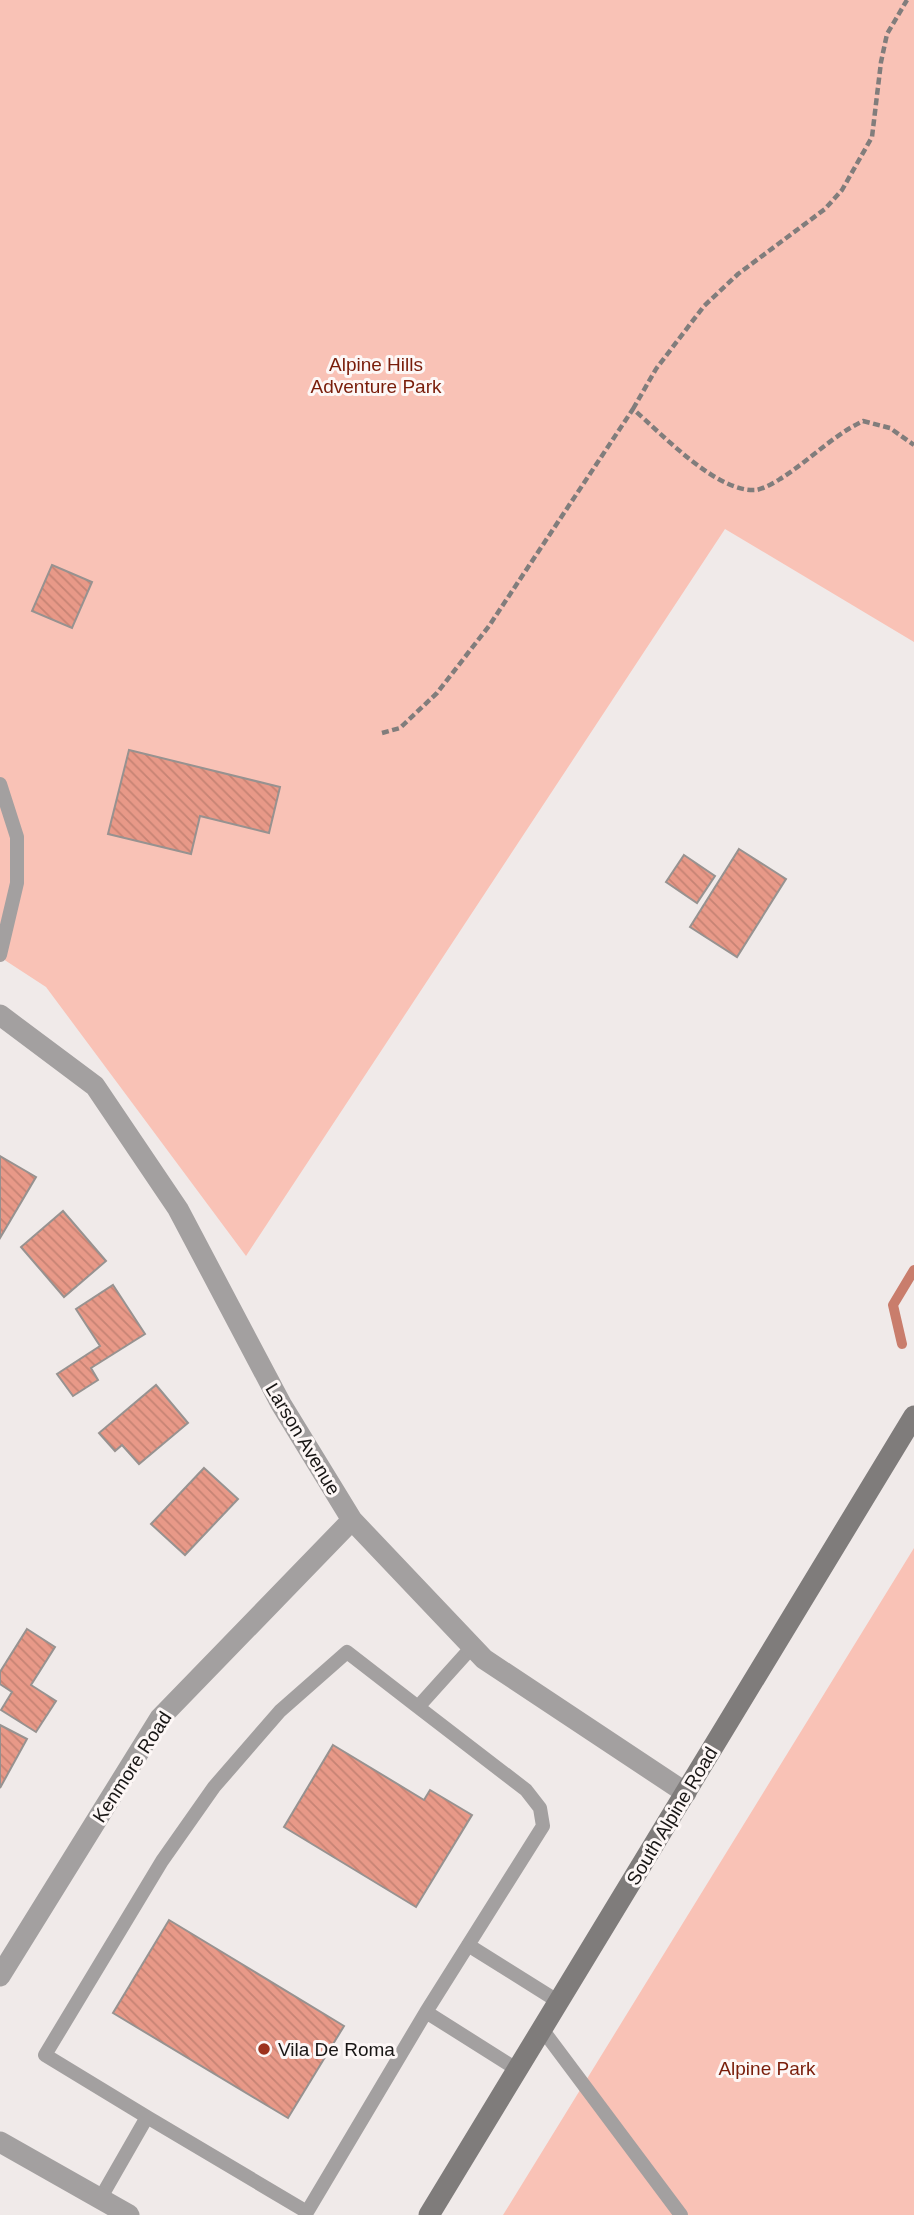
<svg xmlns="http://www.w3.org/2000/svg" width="914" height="2215" font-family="Helvetica,sans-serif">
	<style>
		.green { fill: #f9c2b6 }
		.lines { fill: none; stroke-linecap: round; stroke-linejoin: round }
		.stream { stroke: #c97d6c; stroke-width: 10 }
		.building { fill: url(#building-back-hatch); stroke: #979290; stroke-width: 2 }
		.path { stroke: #817d7c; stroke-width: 4.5; stroke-dasharray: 7 3.5; stroke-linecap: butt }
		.service { stroke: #a3a0a0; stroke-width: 14 }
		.minor { stroke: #a3a0a0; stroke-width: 21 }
		.secondary { stroke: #7f7c7b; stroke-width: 21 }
		.poi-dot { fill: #9c321d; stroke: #fdf7f6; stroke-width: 2.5 }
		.labels { text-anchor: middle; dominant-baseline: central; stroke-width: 6; stroke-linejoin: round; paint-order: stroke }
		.park-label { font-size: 19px; fill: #791d0a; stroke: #fdf7f6 }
		.street-label { font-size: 19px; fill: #181615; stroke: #fdf7f6 }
		.poi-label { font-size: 19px; fill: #181615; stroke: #fdf7f6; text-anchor: start }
	</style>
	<defs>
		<pattern id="building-back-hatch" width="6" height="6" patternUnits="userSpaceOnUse" patternTransform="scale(1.75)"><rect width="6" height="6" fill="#e89988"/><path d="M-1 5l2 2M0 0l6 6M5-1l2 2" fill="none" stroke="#c68374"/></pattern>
	</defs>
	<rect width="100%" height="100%" fill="#f0eae9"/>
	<path class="green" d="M 0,0 L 914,0 L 914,642 L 725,529 L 246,1256 L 46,987 L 0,957 Z
		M 914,1548 L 914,2215 L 503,2215 Z"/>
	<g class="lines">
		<path class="stream" d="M 902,1344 L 893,1305 L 914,1270"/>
	</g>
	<path class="building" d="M 52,565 L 92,582 L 72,628 L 32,611 Z
		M 129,750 L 280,787 L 269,833 L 200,816 L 191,854 L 108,834 Z
		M 739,849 L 786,879 L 737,957 L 690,927 Z
		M 684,855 L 715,876 L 697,903 L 666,882 Z
		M 0,1156 L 36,1177 L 0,1238 Z
		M 63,1211 L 106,1261 L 64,1297 L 21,1247 Z
		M 113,1285 L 145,1334 L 91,1368 L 98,1380 L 73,1396 L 57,1374 L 100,1346 L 76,1309 Z
		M 156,1385 L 188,1423 L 139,1464 L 122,1445 L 115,1451 L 99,1433 Z
		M 204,1468 L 238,1499 L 185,1555 L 151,1524 Z
		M 27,1629 L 55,1647 L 31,1685 L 56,1701 L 36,1732 L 1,1710 L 12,1692 L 0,1684 L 0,1672 Z
		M 0,1725 L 27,1739 L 0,1788 Z
		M 333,1745 L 424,1800 L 430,1790 L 472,1815 L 416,1907 L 284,1827 Z
		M 169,1920 L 344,2026 L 288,2118 L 113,2013 Z"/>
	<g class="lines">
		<path class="path" d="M 633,409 L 656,369 L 704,306 L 738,274 L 825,209 L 842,190 L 872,137 L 881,62 L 887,34 L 907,0
			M 382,733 L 400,728 L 437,693 L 489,626 L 633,409 C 662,434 717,493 756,490 C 763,489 774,483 780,479 C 809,461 832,436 863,421 L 890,428 L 914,445"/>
		<path class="service" d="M 0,784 L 17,837 L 17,883 L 0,955
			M 418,1707 L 526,1790 L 540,1808 L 543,1826 L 426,2012
			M 468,1945 L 559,2002
			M 542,2029 L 681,2215
			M 147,2117 L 45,2055 L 162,1861 L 214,1787 L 280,1711 L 347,1652 L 418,1707 L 472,1647
			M 100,2199 L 147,2117 L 307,2212 L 426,2012 L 518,2070"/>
		<path class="minor" d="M 0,1015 L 95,1086 L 178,1209 L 281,1404 L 352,1520 L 484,1659 L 686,1793
			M 0,1976 L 160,1718 L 352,1520
			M 0,2142 L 129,2215"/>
		<path class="secondary" d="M 429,2215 L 914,1416"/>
	</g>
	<circle class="poi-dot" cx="264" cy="2049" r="7"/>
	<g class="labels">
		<g class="park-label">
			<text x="376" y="364">Alpine Hills<tspan x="376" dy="22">Adventure Park</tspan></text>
			<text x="767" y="2068">Alpine Park</text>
		</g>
		<g class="street-label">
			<text transform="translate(303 1439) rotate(59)">Larson Avenue</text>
			<text transform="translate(132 1767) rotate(-57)">Kenmore Road</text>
			<text transform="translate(672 1816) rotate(-59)">South Alpine Road</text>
		</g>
		<g class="poi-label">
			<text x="278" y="2049">Vila De Roma</text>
		</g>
	</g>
</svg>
